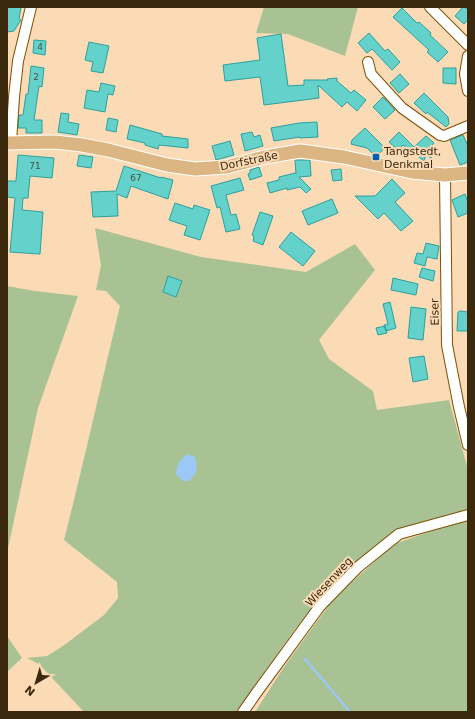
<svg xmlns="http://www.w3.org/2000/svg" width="475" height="719" font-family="'DejaVu Sans',sans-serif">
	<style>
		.green { fill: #a9c293; fill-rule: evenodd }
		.water { fill: #9cc8f7 }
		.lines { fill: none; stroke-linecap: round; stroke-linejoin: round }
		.stream { stroke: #9cc8f7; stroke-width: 2.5 }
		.building { fill: #65d1cb; stroke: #2ba09c }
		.minor-casing { stroke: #7e5004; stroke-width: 12 }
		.major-casing { stroke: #fff; stroke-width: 15 }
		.minor { stroke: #fff; stroke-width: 10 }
		.major { stroke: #dbb682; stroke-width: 13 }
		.poi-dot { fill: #0063af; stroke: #fbdbb6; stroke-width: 1.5 }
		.labels { text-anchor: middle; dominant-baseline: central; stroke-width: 4; stroke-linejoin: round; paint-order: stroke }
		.number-label { font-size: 9px; fill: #46523c }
		.poi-label { font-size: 11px; fill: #3c280d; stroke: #fbdbb6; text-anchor: start }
		.street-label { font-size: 11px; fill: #3c280d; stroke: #fbdbb6 }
	</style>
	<rect width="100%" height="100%" fill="#fbdbb6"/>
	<path class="green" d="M 264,7 L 358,7 L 345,56 L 288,34 L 256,33 Z
		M 95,228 L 201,257 L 306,272 L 355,244 L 375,270 L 319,340 L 329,359 L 373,391 L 377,410 L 449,400 L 468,470 L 468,510 L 400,530 L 323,598 L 296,628 L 236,712 L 84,712 L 39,664 L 27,658 L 47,656 L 63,646 L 104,615 L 118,598 L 117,582 L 64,540 C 84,462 101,384 120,306 L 106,291 L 96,290 L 101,265 ZM 168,276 L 182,281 L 176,297 L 163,292 Z
		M 7,286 L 35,291 L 78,296 L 38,408 L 7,553 Z
		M 468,521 L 468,712 L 255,712 L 284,667 L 334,598 L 394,544 L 446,526 Z
		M 7,636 L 22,658 L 7,672 Z"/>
	<path class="water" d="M 187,454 L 195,457 C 198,467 197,474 189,481 L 183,481 L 176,474 C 177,465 180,459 187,454 Z"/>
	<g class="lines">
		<path class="stream" d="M 305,659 L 350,712"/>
	</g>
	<path class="building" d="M 7,7 L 21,7 L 19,19 L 21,20 L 14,31 L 7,32 Z
		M 463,7 L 468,9 L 468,20 L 464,24 L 455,16 Z
		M 402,8 L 417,23 L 419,22 L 431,33 L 430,35 L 448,52 L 438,62 L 427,52 L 429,50 L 393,17 Z
		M 369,33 L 385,51 L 388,49 L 400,62 L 392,70 L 372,49 L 367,53 L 358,43 Z
		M 281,34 L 288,86 L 304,85 L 304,80 L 328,80 L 327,79 L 337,78 L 337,81 L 351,93 L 354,90 L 366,100 L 357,111 L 347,102 L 342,107 L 318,85 L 319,98 L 264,105 L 260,77 L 225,81 L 223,65 L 260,60 L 257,38 Z
		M 34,40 L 46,41 L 45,55 L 33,53 Z
		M 89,42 L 109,46 L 103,73 L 91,71 L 93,62 L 85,60 Z
		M 31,66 L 44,68 L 42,87 L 39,86 L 34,120 L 42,120 L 42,133 L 26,133 L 26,128 L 18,128 L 19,115 L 23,115 L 26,94 L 28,94 Z
		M 443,68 L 456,68 L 456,84 L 443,83 Z
		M 400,74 L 409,84 L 399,93 L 390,83 Z
		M 101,83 L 115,86 L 113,95 L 108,94 L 105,112 L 84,108 L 87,90 L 99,92 Z
		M 424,93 L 448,117 L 449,124 L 446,127 L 427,112 L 426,114 L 414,103 Z
		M 383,97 L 395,110 L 385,119 L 373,107 Z
		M 61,113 L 69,114 L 68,122 L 79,124 L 77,135 L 58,132 Z
		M 108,118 L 118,120 L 116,132 L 106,130 Z
		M 317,122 L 318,137 L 300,138 L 300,137 L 274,141 L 271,128 L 299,123 Z
		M 130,125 L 162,134 L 162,136 L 188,139 L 188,148 L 159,145 L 158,149 L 145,145 L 145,143 L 127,139 Z
		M 365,128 L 385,148 L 376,156 L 374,155 L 367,148 L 351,144 L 352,140 Z
		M 252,132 L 254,137 L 260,135 L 263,146 L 245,151 L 241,134 Z
		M 399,132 L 414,147 L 426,136 L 434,143 L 429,149 L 430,148 L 435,152 L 431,158 L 426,155 L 424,161 L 403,145 L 398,150 L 389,142 Z
		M 463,135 L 468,146 L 468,162 L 460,165 L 450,140 Z
		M 230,141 L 234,155 L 216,160 L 212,146 Z
		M 18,155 L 54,158 L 52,178 L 30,176 L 28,198 L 23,198 L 22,210 L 43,212 L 40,254 L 10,252 L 15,198 L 7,197 L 7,181 L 16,181 Z
		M 79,155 L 93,157 L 91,168 L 77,166 Z
		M 295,160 L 310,160 L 311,176 L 299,177 L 311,189 L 306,193 L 300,187 L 287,190 L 287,188 L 270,193 L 267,183 L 279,180 L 279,177 L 295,173 L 296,174 Z
		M 124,166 L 161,178 L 161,177 L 173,180 L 168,199 L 131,186 L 127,198 L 117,194 L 118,216 L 93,217 L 91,192 L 116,191 Z
		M 259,167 L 262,176 L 250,180 L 248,174 L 250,173 L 250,170 Z
		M 341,169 L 342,180 L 333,181 L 331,170 Z
		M 240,178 L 244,190 L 226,195 L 231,215 L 236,214 L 240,229 L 226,232 L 220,207 L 217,208 L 211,186 Z
		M 392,179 L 405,193 L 395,202 L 413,221 L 401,231 L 384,213 L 378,219 L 355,196 L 375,196 Z
		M 465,194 L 468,202 L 468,213 L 458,217 L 452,200 Z
		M 332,199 L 338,213 L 308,225 L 302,211 Z
		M 175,203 L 193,209 L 194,205 L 210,210 L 200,240 L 184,235 L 187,226 L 169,220 Z
		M 260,212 L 273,216 L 263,245 L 253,241 L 254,236 L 252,235 Z
		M 291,232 L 315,251 L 303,266 L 279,247 Z
		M 426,243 L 439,246 L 437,259 L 427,257 L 425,266 L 414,263 L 417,253 L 423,254 Z
		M 422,268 L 435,271 L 433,281 L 419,277 Z
		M 168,276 L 182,281 L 176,297 L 163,292 Z
		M 393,278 L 418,284 L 416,295 L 391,290 Z
		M 390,302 L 396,328 L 386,331 L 384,325 L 388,324 L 383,304 Z
		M 411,307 L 426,309 L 423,340 L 408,338 Z
		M 460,311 L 468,312 L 468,331 L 457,331 L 458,312 Z
		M 385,326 L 387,333 L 378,335 L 376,328 Z
		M 424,356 L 428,379 L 413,382 L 409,358 Z"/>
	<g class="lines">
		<g class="minor-casing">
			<path id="minor" d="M 430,7 L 468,45
				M 468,56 L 465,74 L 468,91
				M 368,62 L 371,74 L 402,108 L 440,135 L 444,136 L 468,126
				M 11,142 L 14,97 L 18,61 L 31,7
				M 445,175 L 447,345 L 459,407 L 468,445
				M 243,712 L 257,692 L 320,606 L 358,567 L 399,534 L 468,515"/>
		</g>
		<g class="major-casing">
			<path id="major" d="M 7,143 L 55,142 L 82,145 L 108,150 L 167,165 L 195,169 L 226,167 L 265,157 L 300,151 L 344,157 L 412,172 L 445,175 L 468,173"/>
		</g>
		<use href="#minor" class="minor"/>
		<use href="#major" class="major"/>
	</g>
	<rect class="poi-dot" x="372" y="153" width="8" height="8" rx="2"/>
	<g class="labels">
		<g class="number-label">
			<text x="40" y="47">4</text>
			<text x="36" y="77">2</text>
			<text x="35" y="166">71</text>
			<text x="136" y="178">67</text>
		</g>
		<g class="poi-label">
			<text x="384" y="151">Tangstedt,<tspan x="384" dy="13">Denkmal</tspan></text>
		</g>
		<g class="street-label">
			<text transform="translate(249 161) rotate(-12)">Dorfstraße</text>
			<text transform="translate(435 312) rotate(-91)">Eiser</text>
			<text transform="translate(329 582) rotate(-47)">Wiesenweg</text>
		</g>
	</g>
	<rect width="475" height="719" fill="none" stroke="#3c280d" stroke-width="16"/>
	<g transform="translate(36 683) rotate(218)" stroke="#fbdbb6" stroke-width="3" paint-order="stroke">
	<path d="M0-3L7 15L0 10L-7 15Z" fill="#3c280d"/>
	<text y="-6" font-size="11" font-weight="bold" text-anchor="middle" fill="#3c280d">N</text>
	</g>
</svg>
